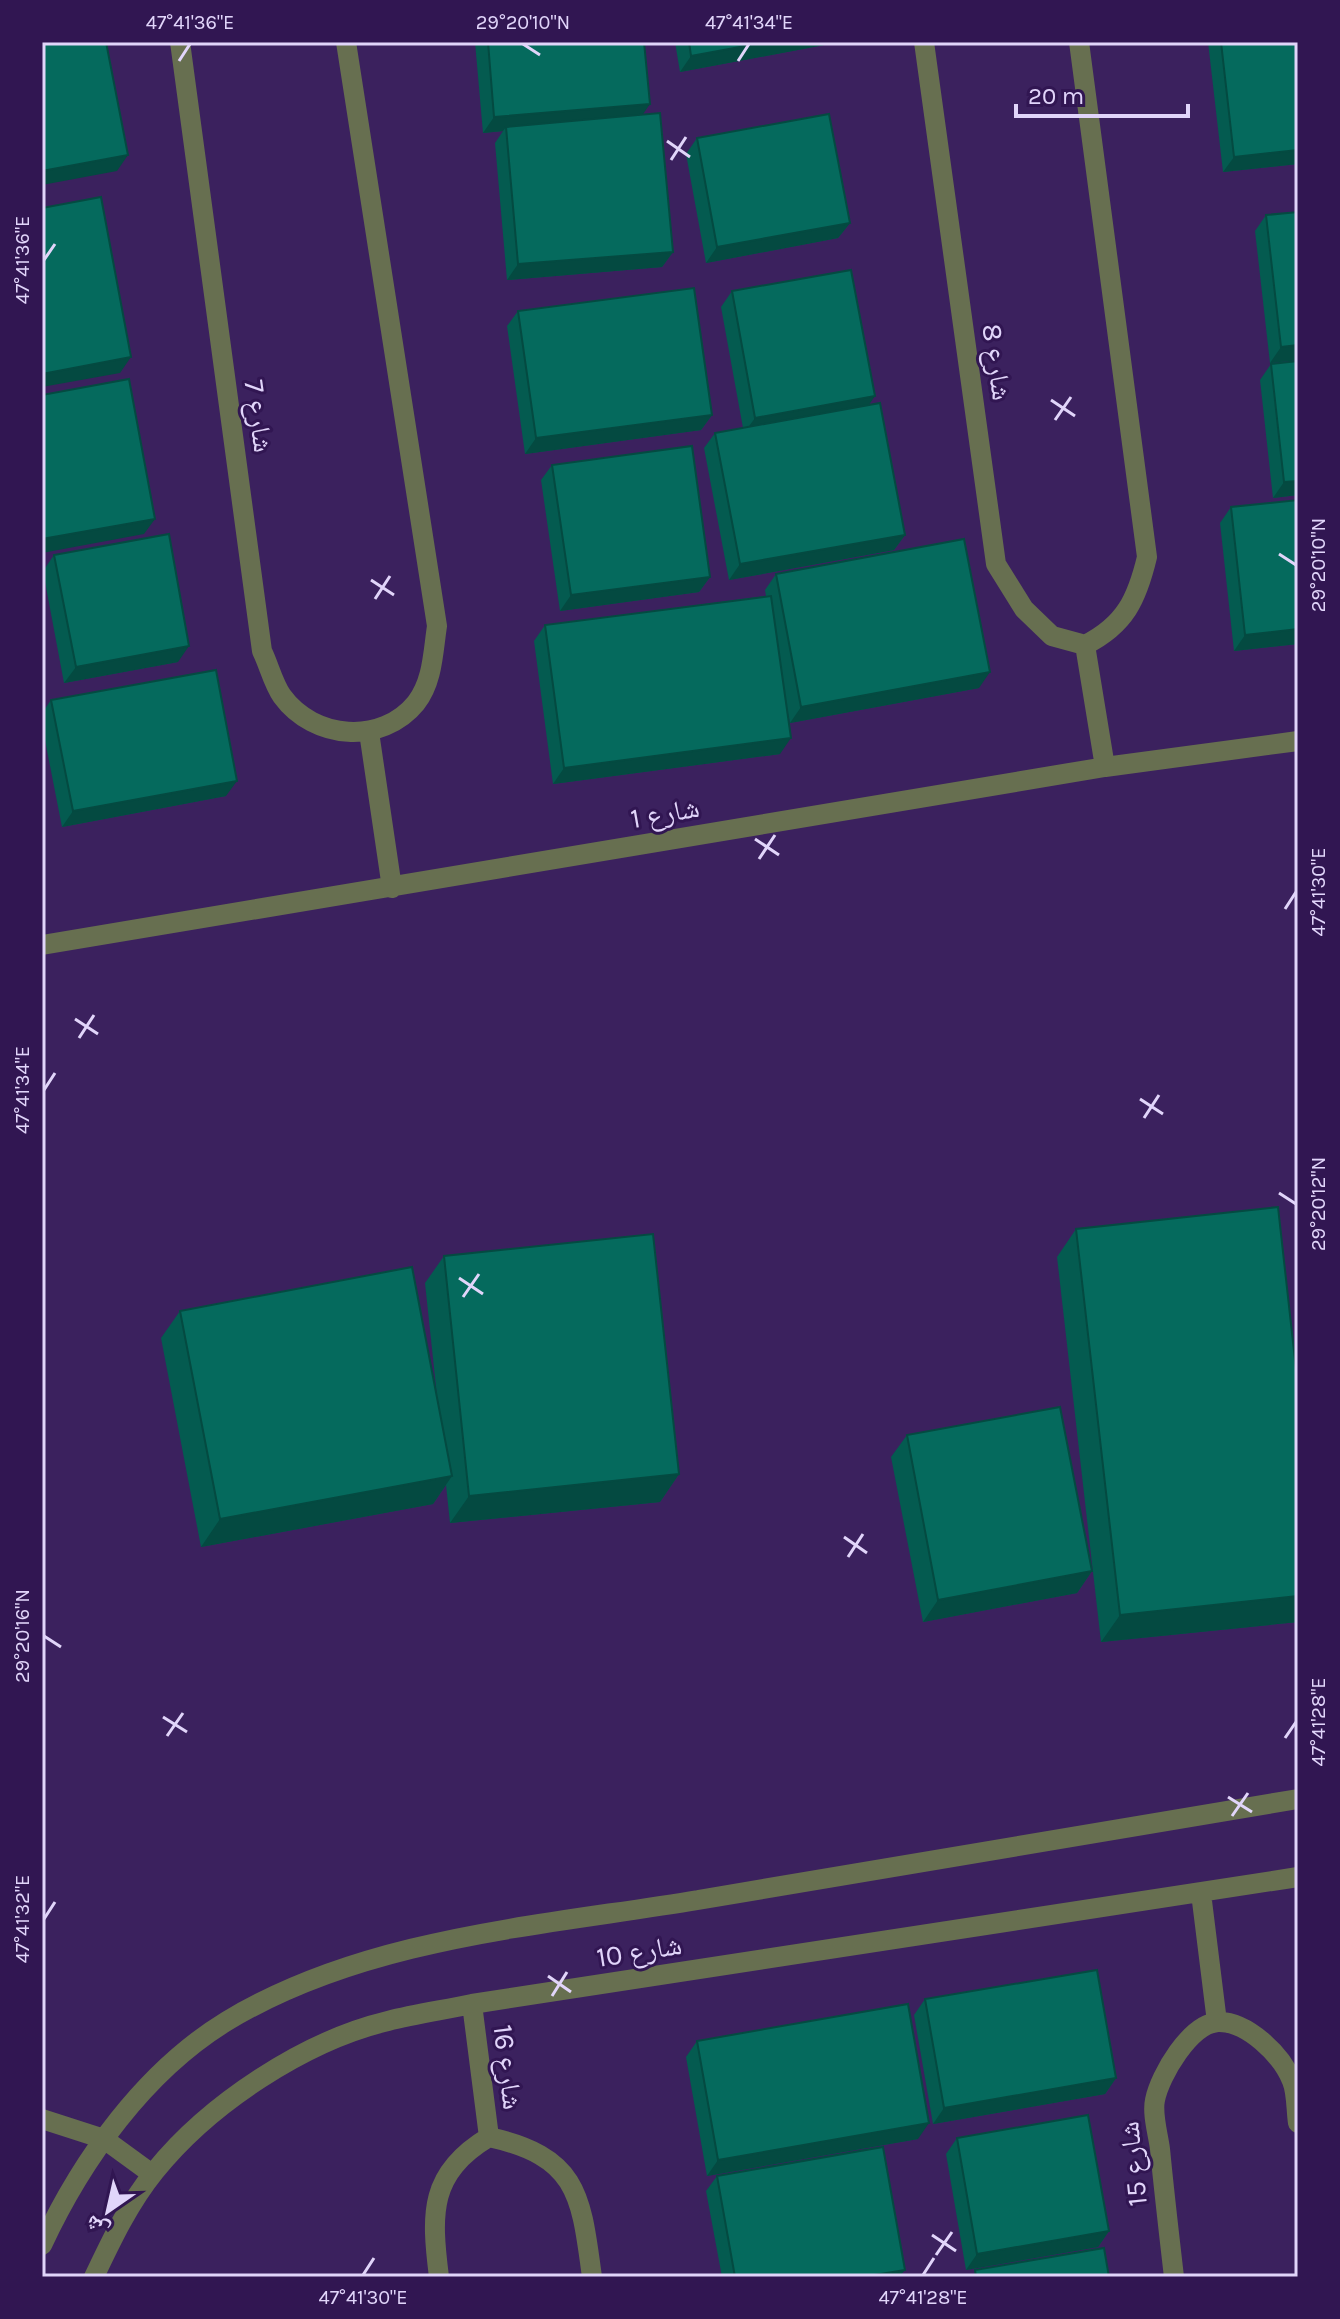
<svg xmlns="http://www.w3.org/2000/svg" width="1340" height="2319" font-family="Karla,'Noto Naskh Arabic',sans-serif">
	<style>
		.lines { fill: none; stroke-linecap: round; stroke-linejoin: round }
		.minor { stroke: #676f50; stroke-width: 20 }
		.wall { fill: #045b50 }
		.shaded-wall { fill: #044a41 }
		.building { fill: #056a5d; stroke: #044a41; stroke-width: 2 }
		.ticks { fill: none; stroke: #e1d5fa; stroke-width: 3 }
		.labels { text-anchor: middle; dominant-baseline: central; stroke-width: 6; stroke-linejoin: round; paint-order: stroke }
		.street-label { font-size: 28px; fill: #e1d5fa; stroke: #311652 }
		.neatline { fill: none; stroke: #e1d5fa; stroke-width: 3 }
		.ticks-label { font-size: 20px; text-anchor: middle; fill: #e1d5fa }
	</style>
	<rect width="100%" height="100%" fill="#3b215e"/>
	<g class="lines">
		<path class="minor" d="M 180,42 L 262,651 C 269,665 273,683 282,696 C 314,740 382,745 416,703 C 433,681 433,652 437,626 L 346,42
			M 924,42 L 996,564 L 1024,609 L 1052,636 L 1085,645 C 1125,625 1137,599 1147,557 L 1079,42
			M 1085,645 L 1105,767
			M 369,732 L 392,888
			M 42,945 L 1105,767 L 1298,741
			M 1201,1893 L 1217,2022
			M 472,2004 L 489,2137
			M 42,2119 L 104,2139 L 152,2174
			M 42,2245 C 82,2159 145,2071 227,2021 C 366,1937 542,1926 698,1900 C 898,1866 1098,1832 1298,1799
			M 94,2277 C 111,2241 129,2203 155,2171 C 209,2104 304,2041 388,2021 C 415,2014 444,2010 472,2004 L 1298,1877
			M 439,2277 C 431,2213 429,2173 489,2137 C 579,2157 581,2196 592,2277
			M 1174,2277 C 1169,2234 1164,2191 1160,2149 C 1158,2134 1152,2114 1155,2100 C 1160,2075 1190,2024 1218,2022 C 1247,2021 1282,2055 1292,2081 C 1297,2093 1296,2110 1298,2123"/>
	</g>
	<path class="wall" d="M 475,42 L 644,42 L 642,115 L 673,252 L 662,267 L 507,280 L 495,143 L 503,131 L 483,133 Z
		M 675,42 L 840,42 L 680,72 Z
		M 1208,42 L 1298,42 L 1298,164 L 1223,172 Z
		M 697,138 L 850,223 L 838,238 L 706,263 L 686,154 Z
		M 1298,212 L 1298,360 L 1270,363 L 1255,231 L 1266,215 Z
		M 732,291 L 868,405 L 905,535 L 894,550 L 729,580 L 704,448 L 715,433 L 743,428 L 721,307 Z
		M 518,311 L 712,415 L 701,430 L 525,454 L 507,326 Z
		M 1298,361 L 1298,495 L 1273,498 L 1260,380 L 1271,364 Z
		M 552,465 L 710,577 L 699,592 L 560,611 L 541,480 Z
		M 1298,500 L 1298,644 L 1234,651 L 1220,523 L 1231,507 Z
		M 54,555 L 178,662 L 64,683 L 43,571 Z
		M 776,574 L 979,688 L 790,723 L 785,699 L 780,754 L 553,784 L 534,641 L 545,625 L 766,596 L 765,590 Z
		M 51,700 L 226,796 L 62,827 L 42,725 L 42,713 Z
		M 1076,1229 L 1298,1387 L 1298,1622 L 1101,1642 L 1057,1257 Z
		M 444,1256 L 679,1474 L 660,1502 L 450,1523 L 446,1485 L 433,1504 L 201,1547 L 161,1338 L 180,1311 L 437,1396 L 425,1283 Z
		M 907,1435 L 1092,1571 L 1077,1593 L 923,1622 L 891,1457 Z
		M 925,1999 L 1116,2078 L 1105,2094 L 933,2124 L 914,2015 Z
		M 697,2041 L 918,2139 L 707,2176 L 686,2057 Z
		M 957,2138 L 1109,2231 L 1098,2247 L 966,2270 L 946,2154 Z
		M 717,2176 L 899,2277 L 722,2277 L 706,2191 Z"/>
	<path class="shaded-wall" d="M 767,42 L 840,42 L 680,72 L 691,56 Z
		M 650,104 L 639,120 L 506,127 L 503,131 L 483,133 L 494,117 Z
		M 1298,150 L 1298,164 L 1223,172 L 1234,157 Z
		M 128,155 L 117,171 L 42,185 L 42,171 Z
		M 850,223 L 838,238 L 706,263 L 717,247 Z
		M 673,252 L 662,267 L 507,280 L 518,264 Z
		M 1298,345 L 1298,360 L 1270,363 L 1281,347 Z
		M 131,357 L 120,373 L 42,387 L 42,374 Z
		M 875,396 L 864,412 L 744,433 L 755,418 Z
		M 712,415 L 701,430 L 525,454 L 536,438 Z
		M 1298,481 L 1298,495 L 1273,498 L 1284,482 Z
		M 155,519 L 144,534 L 42,553 L 42,539 Z
		M 905,535 L 894,550 L 729,580 L 740,564 Z
		M 710,577 L 699,592 L 560,611 L 571,595 Z
		M 1298,629 L 1298,644 L 1234,651 L 1245,635 Z
		M 189,646 L 178,662 L 64,683 L 76,667 Z
		M 990,672 L 979,688 L 790,723 L 801,707 Z
		M 791,738 L 780,754 L 553,784 L 564,768 Z
		M 237,781 L 226,796 L 62,827 L 73,811 Z
		M 679,1474 L 660,1502 L 450,1523 L 469,1496 Z
		M 452,1476 L 433,1504 L 201,1547 L 220,1519 Z
		M 1092,1571 L 1077,1593 L 923,1622 L 938,1600 Z
		M 1298,1596 L 1298,1622 L 1101,1642 L 1120,1615 Z
		M 1116,2078 L 1105,2094 L 933,2124 L 944,2108 Z
		M 929,2123 L 918,2139 L 707,2176 L 718,2160 Z
		M 1109,2231 L 1098,2247 L 966,2270 L 977,2254 Z
		M 905,2270 L 899,2277 L 862,2277 Z"/>
	<path class="building" d="M 42,42 L 106,42 L 128,155 L 42,171 Z
		M 488,42 L 644,42 L 650,104 L 494,117 Z
		M 689,42 L 767,42 L 691,56 Z
		M 1221,42 L 1298,42 L 1298,150 L 1234,157 Z
		M 660,113 L 673,252 L 518,264 L 506,127 Z
		M 829,114 L 850,223 L 717,247 L 697,138 Z
		M 101,197 L 131,357 L 42,374 L 42,208 Z
		M 1298,212 L 1298,345 L 1281,347 L 1266,215 Z
		M 851,270 L 875,396 L 755,418 L 732,291 Z
		M 694,288 L 712,415 L 536,438 L 518,311 Z
		M 1298,361 L 1298,481 L 1284,482 L 1271,364 Z
		M 129,379 L 155,519 L 42,539 L 42,395 Z
		M 880,403 L 905,535 L 740,564 L 715,433 Z
		M 692,446 L 710,577 L 571,595 L 552,465 Z
		M 1298,500 L 1298,629 L 1245,635 L 1231,507 Z
		M 169,534 L 189,646 L 76,667 L 54,555 Z
		M 964,539 L 990,672 L 801,707 L 776,574 Z
		M 771,596 L 791,738 L 564,768 L 545,625 Z
		M 216,670 L 237,781 L 73,811 L 51,700 Z
		M 1278,1207 L 1298,1387 L 1298,1596 L 1120,1615 L 1076,1229 Z
		M 653,1234 L 679,1474 L 469,1496 L 444,1256 Z
		M 412,1267 L 452,1476 L 220,1519 L 180,1311 Z
		M 1060,1407 L 1092,1571 L 938,1600 L 907,1435 Z
		M 1097,1970 L 1116,2078 L 944,2108 L 925,1999 Z
		M 908,2004 L 929,2123 L 718,2160 L 697,2041 Z
		M 1088,2115 L 1109,2231 L 977,2254 L 957,2138 Z
		M 883,2147 L 905,2270 L 862,2277 L 735,2277 L 717,2176 Z
		M 1104,2248 L 1109,2277 L 976,2277 L 975,2270 Z"/>
	<path class="ticks" d="M 523,44 L 540,55M 179,61 L 190,44M 738,61 L 749,44M 667,141 L 690,157M 671,160 L 686,137M 44,260 L 55,244M 1051,400 L 1075,416M 1055,420 L 1071,397M 1279,554 L 1296,565M 371,580 L 394,595M 375,599 L 390,576M 755,839 L 779,855M 759,859 L 775,835M 1285,909 L 1296,892M 75,1019 L 98,1034M 79,1038 L 94,1015M 44,1090 L 55,1073M 1140,1099 L 1163,1114M 1144,1118 L 1159,1095M 1279,1193 L 1296,1204M 459,1278 L 483,1294M 463,1297 L 479,1274M 844,1537 L 867,1553M 848,1557 L 863,1534M 44,1636 L 61,1647M 163,1717 L 187,1732M 167,1736 L 183,1713M 1285,1738 L 1296,1722M 1228,1797 L 1252,1812M 1232,1816 L 1248,1793M 44,1919 L 55,1902M 548,1976 L 571,1992M 552,1996 L 567,1972M 932,2235 L 956,2251M 936,2255 L 952,2232M 363,2275 L 374,2258M 923,2275 L 934,2258"/>
	<g class="labels">
		<g class="street-label">
			<text transform="translate(997 362) rotate(82)">شارع 8</text>
			<text transform="translate(259 416) rotate(82)">شارع 7</text>
			<text transform="translate(665 813) rotate(-10)">شارع 1</text>
			<text transform="translate(639 1951) rotate(-9)">شارع 10</text>
			<text transform="translate(508 2067) rotate(83)">شارع 16</text>
			<text transform="translate(1133 2164) rotate(-96)">شارع 15</text>
		</g>
	</g>
	<rect width="1340" height="2319" fill="none" stroke="#311652" stroke-width="88"/>
	<g transform="translate(108 2211) rotate(214)" stroke="#311652" stroke-width="6" paint-order="stroke">
	<path d="M0-6L14 30L0 20L-14 30Z" fill="#e1d5fa"/>
	<text y="-12" font-size="22" font-weight="bold" text-anchor="middle" fill="#e1d5fa">ش</text>
	</g>
	<path d="M1016 104v12h172v-12" fill="none" stroke="#e1d5fa" stroke-width="4"/>
	<text x="1028" y="104" font-size="24" fill="#e1d5fa" stroke="#311652" stroke-width="6" paint-order="stroke">20 m</text>
	<rect x="44" y="44" width="1252" height="2231" class="neatline"/>
	<g class="ticks-label">
		<text x="190" y="29">47°41'36"E</text>
		<text x="523" y="29">29°20'10"N</text>
		<text x="749" y="29">47°41'34"E</text>
		<text transform="translate(22 260) rotate(-90)" y="7">47°41'36"E</text>
		<text transform="translate(1318 565) rotate(-90)" y="7">29°20'10"N</text>
		<text transform="translate(1318 892) rotate(-90)" y="7">47°41'30"E</text>
		<text transform="translate(22 1090) rotate(-90)" y="7">47°41'34"E</text>
		<text transform="translate(1318 1204) rotate(-90)" y="7">29°20'12"N</text>
		<text transform="translate(22 1636) rotate(-90)" y="7">29°20'16"N</text>
		<text transform="translate(1318 1722) rotate(-90)" y="7">47°41'28"E</text>
		<text transform="translate(22 1919) rotate(-90)" y="7">47°41'32"E</text>
		<text x="363" y="2304">47°41'30"E</text>
		<text x="923" y="2304">47°41'28"E</text>
	</g>
</svg>
